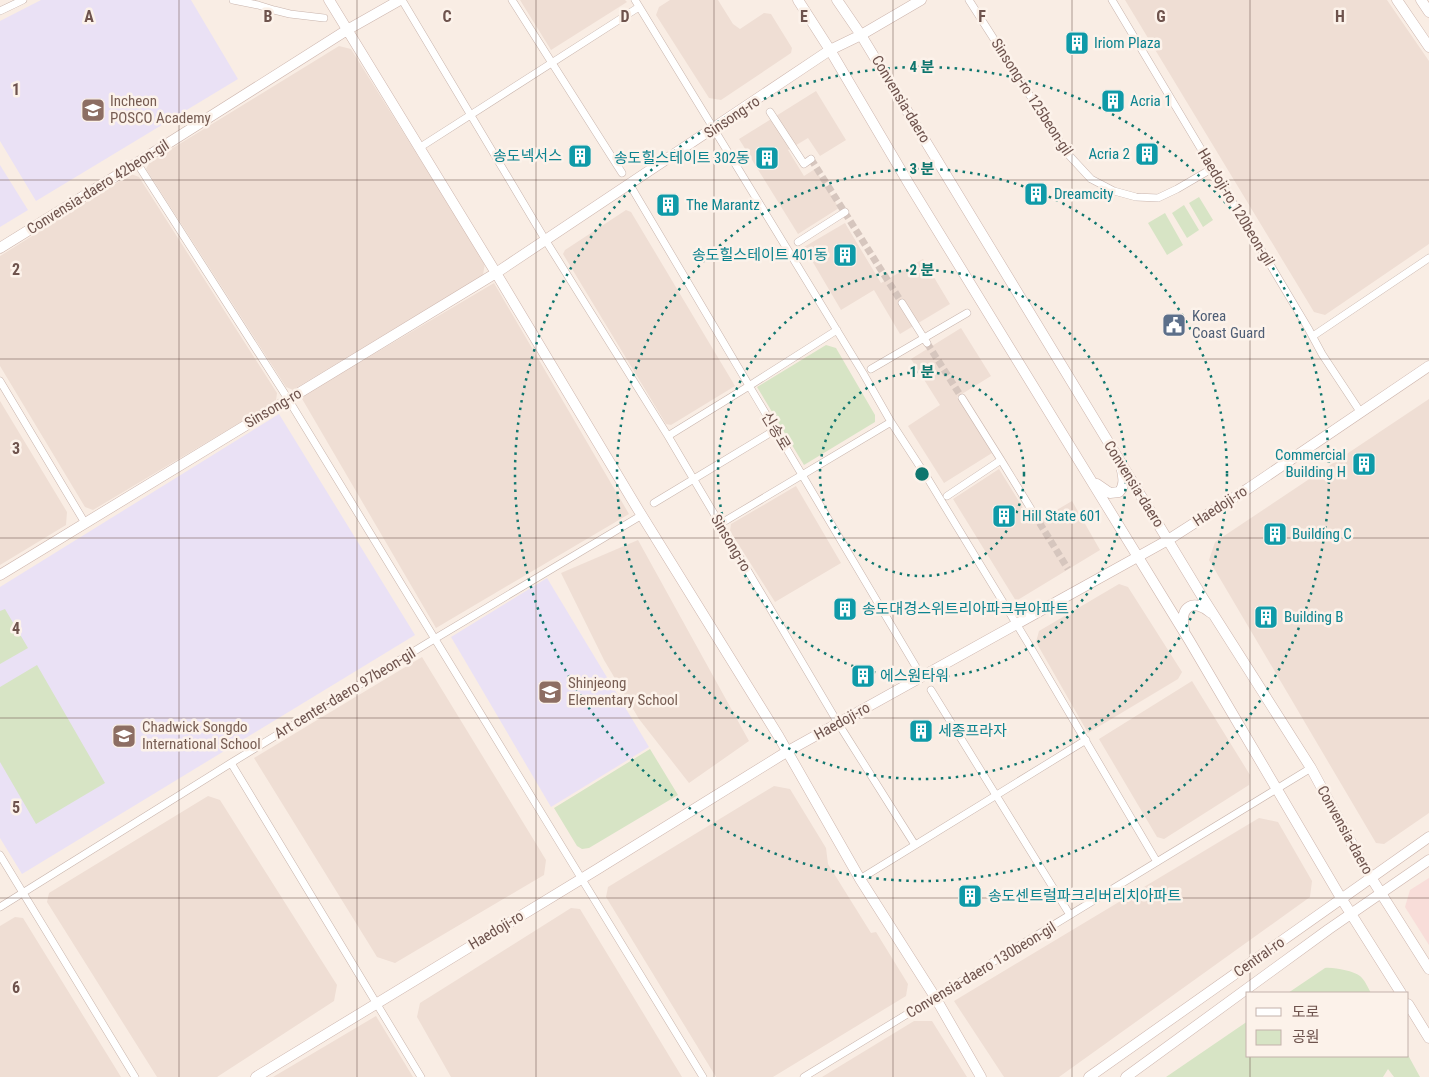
<svg xmlns="http://www.w3.org/2000/svg" width="1429" height="1077" font-family="'Roboto Condensed','Noto Sans KR',sans-serif">
	<style>
		.residential { fill: #efded4 }
		.commercial { fill: #f8ddd9 }
		.education { fill: #eae1f5 }
		.green { fill: #d7e4c5 }
		.lines { fill: none; stroke-linecap: round; stroke-linejoin: round }
		.street-tunnel { stroke: #d6c6be; stroke-width: 7; stroke-dasharray: 7 3.5; stroke-linecap: butt }
		.street-casing { stroke: #c8b4ac; stroke-width: 8 }
		.secondary-casing { stroke: #cdb5ad; stroke-width: 11 }
		.street { stroke: #fff; stroke-width: 7 }
		.secondary { stroke: #fff; stroke-width: 10 }
		.grid { fill: none; stroke: #6e534d; stroke-width: 1; stroke-opacity: 0.55 }
		.ring { fill: none; stroke: #0f766e; stroke-width: 2.5; stroke-dasharray: 2.5 5 }
		.labels { text-anchor: middle; dominant-baseline: central; stroke-width: 5; stroke-linejoin: round; paint-order: stroke }
		.culture-label { font-size: 15px; fill: #0d838f; stroke: #fcf2ea; text-anchor: start }
		.street-label { font-size: 15px; fill: #6e534d; stroke: #fcf2ea }
		.education-label { font-size: 15px; fill: #785e54; stroke: #fcf2ea; text-anchor: start }
		.service-label { font-size: 15px; fill: #4e5e75; stroke: #fcf2ea; text-anchor: start }
		.grid-label { font-size: 16px; text-anchor: middle; font-weight: bold; fill: #6e534d; stroke: #fcf2ea; stroke-width: 5; stroke-linejoin: round; paint-order: stroke }
		.centre { fill: #0f766e; stroke: #fcf2ea; stroke-width: 2.5 }
		.ring-label { font-size: 15px; text-anchor: middle; font-weight: bold; fill: #0f766e; stroke: #fcf2ea; stroke-width: 5; stroke-linejoin: round; paint-order: stroke }
	</style>
	<rect width="100%" height="100%" fill="#f9ede4"/>
	<path class="residential" d="M 520,0 L 625,0 L 627,2 L 551,50 Z
		M 670,0 L 718,0 L 733,24 L 740,29 L 764,13 L 771,14 L 792,48 L 791,53 L 721,100 L 709,98 L 656,15 L 659,7 Z
		M 1125,0 L 1387,0 L 1429,61 L 1429,244 L 1325,315 L 1314,312 Z
		M 339,46 L 351,49 L 485,263 L 483,275 L 293,390 L 286,387 L 146,169 L 150,162 Z
		M 816,91 L 846,140 L 820,156 L 808,138 L 788,150 L 804,176 L 815,169 L 839,208 L 798,234 L 739,139 Z
		M 131,174 L 139,177 L 277,393 L 276,401 L 93,510 L 85,507 L 0,366 L 0,256 Z
		M 626,210 L 631,212 L 735,386 L 671,425 L 666,424 L 563,254 L 565,250 Z
		M 845,223 L 881,283 L 923,259 L 950,304 L 900,334 L 874,290 L 841,310 L 804,247 Z
		M 494,283 L 629,514 L 436,628 L 301,397 Z
		M 961,328 L 991,376 L 957,397 L 992,453 L 944,483 L 908,426 L 940,405 L 911,359 Z
		M 1429,399 L 1429,813 L 1384,844 L 1376,843 L 1209,560 L 1215,542 Z
		M 0,401 L 67,512 L 66,525 L 0,565 Z
		M 999,469 L 1033,524 L 1072,501 L 1100,550 L 1016,601 L 953,499 Z
		M 796,486 L 841,563 L 775,602 L 730,531 L 731,524 Z
		M 638,540 L 749,741 L 689,783 L 639,719 L 604,660 L 561,573 Z
		M 1119,584 L 1128,587 L 1182,672 L 1178,679 L 1088,733 L 1036,642 L 1039,631 Z
		M 422,657 L 546,860 L 544,875 L 395,963 L 377,957 L 254,758 Z
		M 1192,681 L 1250,775 L 1249,785 L 1164,839 L 1157,837 L 1099,739 Z
		M 774,786 L 790,789 L 826,848 L 828,864 L 871,933 L 876,932 L 908,984 L 906,996 L 773,1077 L 716,1077 L 606,897 L 608,887 Z
		M 208,796 L 220,800 L 337,985 L 334,1001 L 217,1077 L 157,1077 L 47,902 L 49,893 Z
		M 1259,818 L 1278,822 L 1312,881 L 1310,897 L 1059,1077 L 1004,1077 L 954,1001 Z
		M 571,908 L 580,909 L 682,1077 L 451,1077 L 417,1017 L 420,1003 Z
		M 15,917 L 23,918 L 121,1077 L 0,1077 L 0,926 Z
		M 376,1016 L 413,1077 L 273,1077 Z
		M 914,1021 L 932,1021 L 967,1077 L 822,1077 Z"/>
	<path class="commercial" d="M 1429,878 L 1429,945 L 1405,907 L 1410,890 Z"/>
	<path class="education" d="M 41,0 L 191,0 L 238,79 L 36,201 L 0,141 L 0,21 Z
		M 0,165 L 28,210 L 0,227 Z
		M 279,414 L 415,635 L 22,874 L 0,838 L 0,587 Z
		M 547,578 L 649,747 L 551,807 L 451,637 Z"/>
	<path class="green" d="M 1199,197 L 1213,220 L 1203,227 L 1189,203 Z
		M 1184,205 L 1199,230 L 1187,238 L 1172,213 Z
		M 1165,213 L 1183,245 L 1167,255 L 1148,223 Z
		M 826,345 L 836,348 L 875,415 L 875,422 L 804,465 L 757,387 Z
		M 5,609 L 28,648 L 0,664 L 0,611 Z
		M 37,665 L 105,783 L 36,824 L 0,762 L 0,687 Z
		M 650,749 L 678,795 L 589,848 L 582,849 L 577,846 L 554,808 Z
		M 1325,968 C 1334,967 1353,971 1360,976 C 1365,980 1368,988 1371,993 L 1288,993 Z
		M 1248,1021 L 1248,1056 L 1408,1055 L 1420,1077 L 1394,1077 L 1388,1069 L 1383,1077 L 1166,1077 Z"/>
	<g class="lines">
		<path class="street-tunnel" d="M 811,159 L 902,303
			M 927,343 L 962,398
			M 1034,514 L 1068,569"/>
		<g class="street-casing">
			<path id="street" d="M 233,0 L 258,5 L 274,10 L 290,14 L 324,18
				M 402,0 L 546,241 L 668,436 L 838,723 L 915,845
				M 512,0 L 622,173
				M 635,0 L 863,373 L 891,422 L 928,479 L 1028,643 L 1157,862
				M 969,0 L 1066,152 L 1091,179 L 1114,191 L 1136,197 L 1158,198 L 1177,189 L 1213,168
				M 1112,0 L 1308,328 L 1322,354 L 1361,413
				M 0,11 L 23,0
				M 770,112 L 804,164 L 811,159
				M 419,148 L 639,7
				M 137,163 L 288,399 L 703,1077
				M 630,185 L 922,677
				M 798,242 L 845,212
				M 902,303 L 927,343
				M 1313,336 L 1429,258
				M 871,369 L 967,313
				M 0,381 L 85,523
				M 962,398 L 1001,460 L 1034,514
				M 668,436 L 749,386 L 837,330
				M 947,496 L 1001,460
				M 654,503 L 775,430
				M 720,524 L 891,422
				M 931,690 L 1070,915
				M 231,763 L 421,1077
				M 0,855 L 135,1077
				M 860,879 L 1086,740
				M 0,907 L 231,763 L 426,644 L 642,515
				M 804,1077 L 1311,768"/>
		</g>
		<g class="secondary-casing">
			<path id="secondary" d="M 329,0 L 496,273 L 639,511 L 779,737 L 860,879 L 935,997 L 981,1077
				M 798,0 L 830,50 L 909,184 L 1189,640 L 1341,898 L 1401,993
				M 837,0 L 861,35 L 1203,598 L 1311,768 L 1365,868 L 1429,969
				M 1397,0 L 1429,47
				M 1421,0 L 1429,12
				M 0,248 L 137,163 L 347,30 L 400,0
				M 1097,484 L 1110,493 L 1119,492 C 1126,485 1123,475 1121,466
				M 0,575 L 496,273 L 830,50 L 861,35 L 921,0
				M 1184,629 C 1179,606 1194,598 1211,613
				M 1408,1004 L 1429,1038
				M 256,1077 L 596,870 L 788,751 L 1168,540 L 1249,488 L 1429,366
				M 1089,1077 L 1429,837
				M 1126,1077 L 1329,929 L 1429,860"/>
		</g>
		<use href="#street" class="street"/>
		<use href="#secondary" class="secondary"/>
	</g>
	<path class="grid" d="M 179,0 L 179,1077M 357,0 L 357,1077M 536,0 L 536,1077M 714,0 L 714,1077M 893,0 L 893,1077M 1072,0 L 1072,1077M 1250,0 L 1250,993M 0,180 L 1429,180M 0,359 L 1429,359M 0,538 L 1429,538M 0,718 L 1429,718M 0,898 L 1429,898M 1250,1056 L 1250,1077"/>
	<g class="ring">
		<circle cx="922" cy="474" r="102"/>
		<circle cx="922" cy="474" r="204"/>
		<circle cx="922" cy="474" r="305"/>
		<circle cx="922" cy="474" r="407"/>
	</g>
	<defs>
		<g id="building-square" transform="scale(1.25)"><rect x="-9" y="-9" width="18" height="18" rx="4" fill="#0f9aa8" stroke="#fcf2ea"/><path d="M-4-6H4V6H1V3H-1V6H-4ZM-2.5-4.3h1.7v1.8h-1.7ZM.8-4.3h1.7v1.8H.8ZM-2.5-1h1.7V.8h-1.7ZM.8-1h1.7V.8H.8Z" fill="#fff"/></g>
		<g id="school-square" transform="scale(1.25)"><rect x="-9" y="-9" width="18" height="18" rx="4" fill="#8d6e63" stroke="#fcf2ea"/><path d="M0-5L7-2L0 1L-7-2ZM-4 1L0 2.5L4 1V4Q0 6-4 4Z" fill="#fff"/></g>
		<g id="civic-square" transform="scale(1.25)"><rect x="-9" y="-9" width="18" height="18" rx="4" fill="#5c6f8a" stroke="#fcf2ea"/><path d="M-.6-6.5H3V-4.5H.6V-3L4-1V1h2V6H-6V1h2V-1L-.6-3ZM-1.2 2.5V6h2.4V2.5Z" fill="#fff"/></g>
	</defs>
	<g fill-rule="evenodd">
		<use href="#building-square" x="1077" y="43"/>
		<use href="#building-square" x="1113" y="101"/>
		<use href="#school-square" x="93" y="110"/>
		<use href="#building-square" x="1147" y="154"/>
		<use href="#building-square" x="580" y="156"/>
		<use href="#building-square" x="767" y="158"/>
		<use href="#building-square" x="1036" y="194"/>
		<use href="#building-square" x="668" y="205"/>
		<use href="#building-square" x="845" y="255"/>
		<use href="#civic-square" x="1174" y="325"/>
		<use href="#building-square" x="1364" y="464"/>
		<use href="#building-square" x="1004" y="516"/>
		<use href="#building-square" x="1275" y="534"/>
		<use href="#building-square" x="845" y="609"/>
		<use href="#building-square" x="1266" y="617"/>
		<use href="#building-square" x="863" y="676"/>
		<use href="#school-square" x="550" y="692"/>
		<use href="#building-square" x="921" y="731"/>
		<use href="#school-square" x="124" y="736"/>
		<use href="#building-square" x="970" y="896"/>
	</g>
	<g class="labels">
		<g class="culture-label">
			<text x="1094" y="43">Iriom Plaza</text>
			<text x="1130" y="101">Acria 1</text>
			<text x="1130" y="154" text-anchor="end">Acria 2</text>
			<text x="562" y="156" text-anchor="end">송도넥서스</text>
			<text x="750" y="158" text-anchor="end">송도힐스테이트 302동</text>
			<text x="1054" y="194">Dreamcity</text>
			<text x="686" y="205">The Marantz</text>
			<text x="828" y="255" text-anchor="end">송도힐스테이트 401동</text>
			<text x="1346" y="455" text-anchor="end">Commercial<tspan x="1346" dy="17">Building H</tspan></text>
			<text x="1022" y="516">Hill State 601</text>
			<text x="1292" y="534">Building C</text>
			<text x="862" y="609">송도대경스위트리아파크뷰아파트</text>
			<text x="1284" y="617">Building B</text>
			<text x="880" y="676">에스원타워</text>
			<text x="938" y="731">세종프라자</text>
			<text x="988" y="896">송도센트럴파크리버리치아파트</text>
		</g>
		<g class="street-label">
			<text transform="translate(1032 97) rotate(57)">Sinsong-ro 125beon-gil</text>
			<text transform="translate(901 99) rotate(59)">Convensia-daero</text>
			<text transform="translate(732 117) rotate(-34)">Sinsong-ro</text>
			<text transform="translate(98 187) rotate(-32)">Convensia-daero 42beon-gil</text>
			<text transform="translate(1236 207) rotate(59)">Haedoji-ro 120beon-gil</text>
			<text transform="translate(273 408) rotate(-31)">Sinsong-ro</text>
			<text transform="translate(776 431) rotate(59)">신송로</text>
			<text transform="translate(1134 484) rotate(58)">Convensia-daero</text>
			<text transform="translate(1220 506) rotate(-33)">Haedoji-ro</text>
			<text transform="translate(731 543) rotate(59)">Sinsong-ro</text>
			<text transform="translate(345 693) rotate(-31)">Art center-daero 97beon-gil</text>
			<text transform="translate(842 721) rotate(-29)">Haedoji-ro</text>
			<text transform="translate(1345 830) rotate(61)">Convensia-daero</text>
			<text transform="translate(496 930) rotate(-31)">Haedoji-ro</text>
			<text transform="translate(1259 957) rotate(-35)">Central-ro</text>
			<text transform="translate(981 970) rotate(-31)">Convensia-daero 130beon-gil</text>
		</g>
		<g class="education-label">
			<text x="110" y="101">Incheon<tspan x="110" dy="17">POSCO Academy</tspan></text>
			<text x="568" y="683">Shinjeong<tspan x="568" dy="17">Elementary School</tspan></text>
			<text x="142" y="727">Chadwick Songdo<tspan x="142" dy="17">International School</tspan></text>
		</g>
		<g class="service-label">
			<text x="1192" y="316">Korea<tspan x="1192" dy="17">Coast Guard</tspan></text>
		</g>
	</g>
	<g class="grid-label">
		<text x="89" y="22">A</text>
		<text x="268" y="22">B</text>
		<text x="447" y="22">C</text>
		<text x="625" y="22">D</text>
		<text x="804" y="22">E</text>
		<text x="982" y="22">F</text>
		<text x="1161" y="22">G</text>
		<text x="1340" y="22">H</text>
		<text x="16" y="95">1</text>
		<text x="16" y="275">2</text>
		<text x="16" y="454">3</text>
		<text x="16" y="634">4</text>
		<text x="16" y="813">5</text>
		<text x="16" y="993">6</text>
	</g>
	<circle cx="922" cy="474" r="8" class="centre"/>
	<g class="ring-label">
		<text x="922" y="72">4 분</text>
		<text x="922" y="174">3 분</text>
		<text x="922" y="275">2 분</text>
		<text x="922" y="377">1 분</text>
	</g>
	<rect x="1246" y="992" width="162" height="65" fill="#fcf2ea" stroke="#c3b2ab"/>
	<rect x="1256" y="1008" width="25" height="8" fill="#ffffff" stroke="#c3b2ab"/>
	<text x="1292" y="1017" font-size="15" fill="#6e534d">도로</text>
	<rect x="1256" y="1030" width="25" height="15" fill="#d7e4c5" stroke="#c3b2ab"/>
	<text x="1292" y="1042" font-size="15" fill="#6e534d">공원</text>
</svg>
